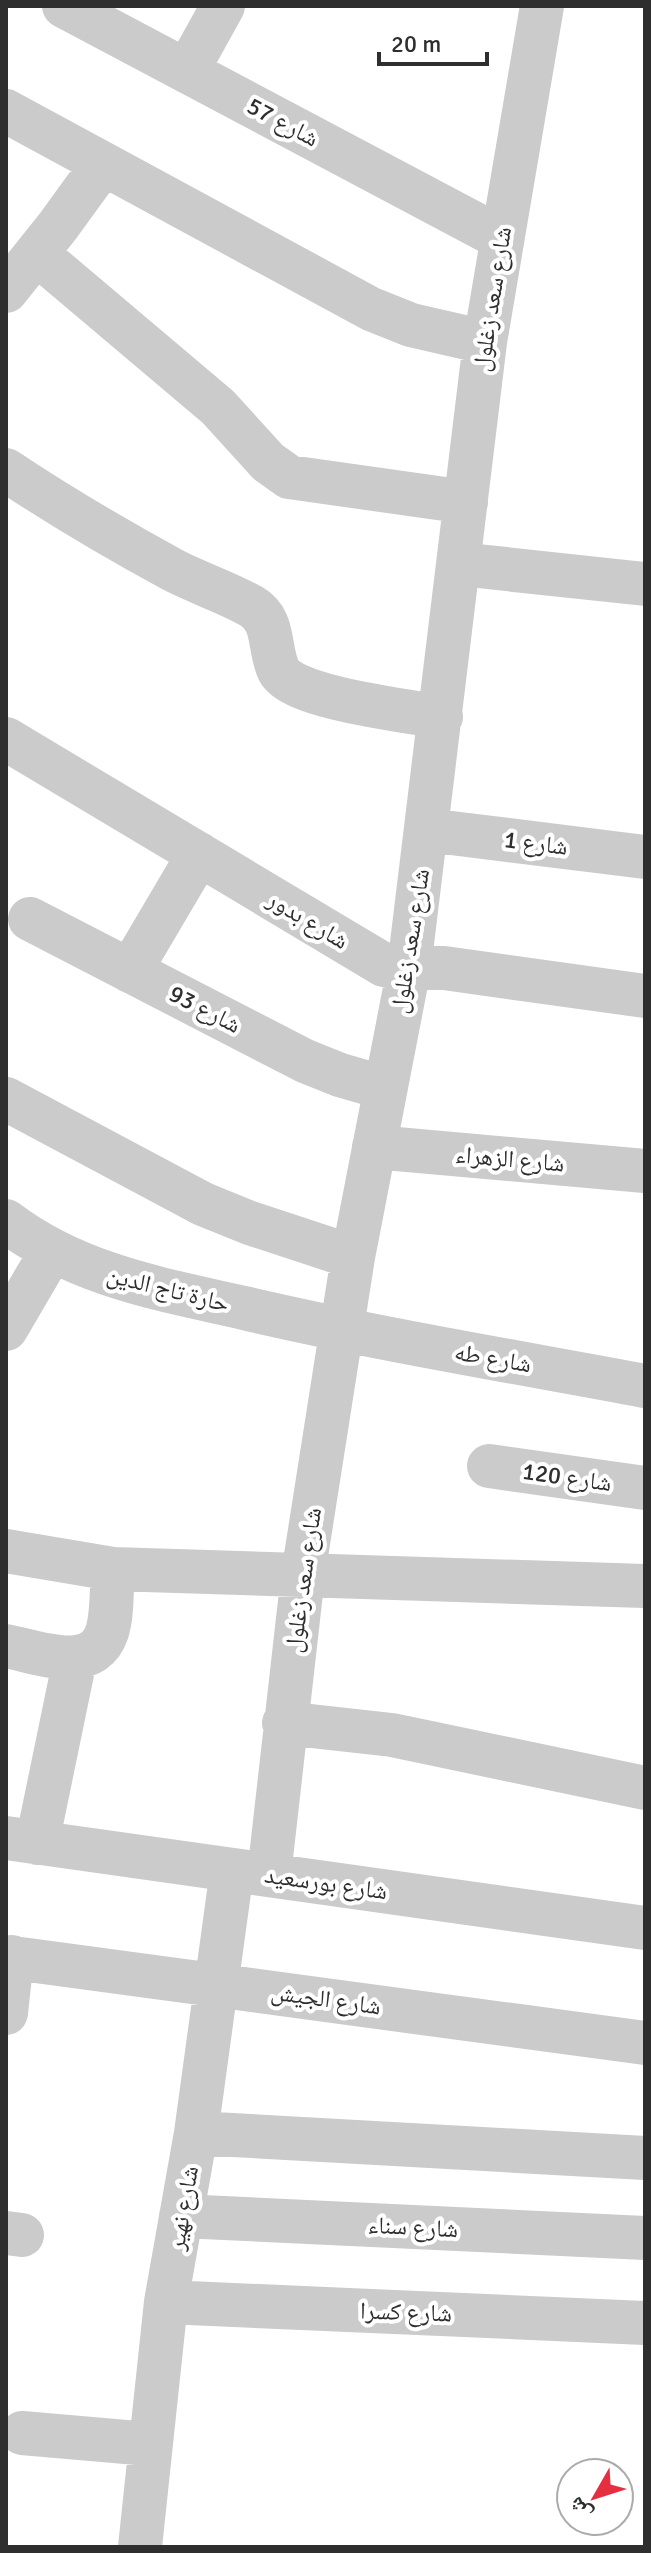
<svg xmlns="http://www.w3.org/2000/svg" width="651" height="2553" font-family="Signika,'Noto Naskh Arabic',sans-serif">
	<style>
		.lines { fill: none; stroke-linecap: round; stroke-linejoin: round }
		.minor { stroke: #cbcbcb; stroke-width: 44 }
		.labels { text-anchor: middle; dominant-baseline: central; stroke-width: 8; stroke-linejoin: round; paint-order: stroke }
		.street-label { font-size: 24px; fill: #2e2e2e; stroke: #fff }
	</style>
	<rect width="100%" height="100%" fill="#fff"/>
	<g class="lines">
		<path class="minor" d="M 64,6 L 501,238
			M 187,71 L 223,6
			M 6,111 L 371,309 L 411,325 L 485,342
			M 37,254 L 218,407 L 268,462 L 289,477 L 466,502
			M 6,291 L 58,226 L 103,164
			M 6,470 C 60,506 116,539 173,570 C 198,583 226,592 251,606 C 276,620 268,649 279,671 C 293,698 409,711 441,717
			M 459,564 L 645,584
			M 6,739 L 384,965 L 396,968 L 444,968 L 645,996
			M 427,830 L 645,857
			M 30,919 L 305,1061 L 340,1075 L 385,1088
			M 130,971 L 199,854
			M 6,1099 L 203,1204 L 250,1223 L 353,1257
			M 374,1147 L 645,1171
			M 6,1221 C 77,1275 160,1289 244,1308 C 377,1339 511,1361 645,1386
			M 6,1329 L 51,1252
			M 489,1466 L 645,1488
			M 6,1551 L 113,1569 L 645,1586
			M 6,1646 C 38,1652 93,1675 107,1632 C 113,1613 111,1589 113,1569
			M 284,1723 L 392,1735 L 645,1788
			M 6,1838 L 645,1928
			M 37,1843 L 75,1659
			M 269,1875 L 303,1575 L 353,1257 L 409,968 L 485,342 L 542,6
			M 6,1957 L 645,2043
			M 6,2013 L 12,1957
			M 196,2133 L 645,2158
			M 181,2216 L 645,2238
			M 6,2233 L 22,2235
			M 166,2302 L 645,2323
			M 22,2433 L 149,2444
			M 140,2547 L 166,2302 L 196,2133 L 232,1870"/>
	</g>
	<g class="labels">
		<g class="street-label">
			<text transform="translate(283 122) rotate(28)">شارع 57</text>
			<text transform="translate(492 299) rotate(-81)">شارع سعد زغلول</text>
			<text transform="translate(536 843) rotate(7)">شارع 1</text>
			<text transform="translate(308 920) rotate(31)">شارع بدور</text>
			<text transform="translate(410 941) rotate(-81)">شارع سعد زغلول</text>
			<text transform="translate(205 1009) rotate(27)">شارع 93</text>
			<text transform="translate(510 1159) rotate(5)">شارع الزهراء</text>
			<text transform="translate(168 1289) rotate(14)">حارة تاج الدين</text>
			<text transform="translate(493 1358) rotate(10)">شارع طه</text>
			<text transform="translate(567 1477) rotate(8)">شارع 120</text>
			<text transform="translate(303 1580) rotate(-82)">شارع سعد زغلول</text>
			<text transform="translate(326 1883) rotate(8)">شارع بورسعيد</text>
			<text transform="translate(326 1999) rotate(8)">شارع الجيش</text>
			<text transform="translate(183 2208) rotate(-80)">شارع نهير</text>
			<text transform="translate(413 2227) rotate(3)">شارع سناء</text>
			<text transform="translate(406 2312) rotate(2)">شارع كسرا</text>
		</g>
	</g>
	<rect width="651" height="2553" fill="none" stroke="#2e2e2e" stroke-width="16"/>
	<g transform="translate(595 2497) rotate(231)"><circle r="38" fill="#ffffff" stroke="#ababab" stroke-width="2"/>
	<path d="M0-6L14 30L0 20L-14 30Z" fill="#e72d40"/>
	<text y="-12" font-size="22" font-weight="bold" text-anchor="middle" fill="#2e2e2e">ش</text>
	</g>
	<path d="M379 52v12h108v-12" fill="none" stroke="#2e2e2e" stroke-width="4"/>
	<text x="391" y="52" font-size="24" fill="#2e2e2e" stroke="#ffffff" stroke-width="6" paint-order="stroke">20 m</text>
</svg>
